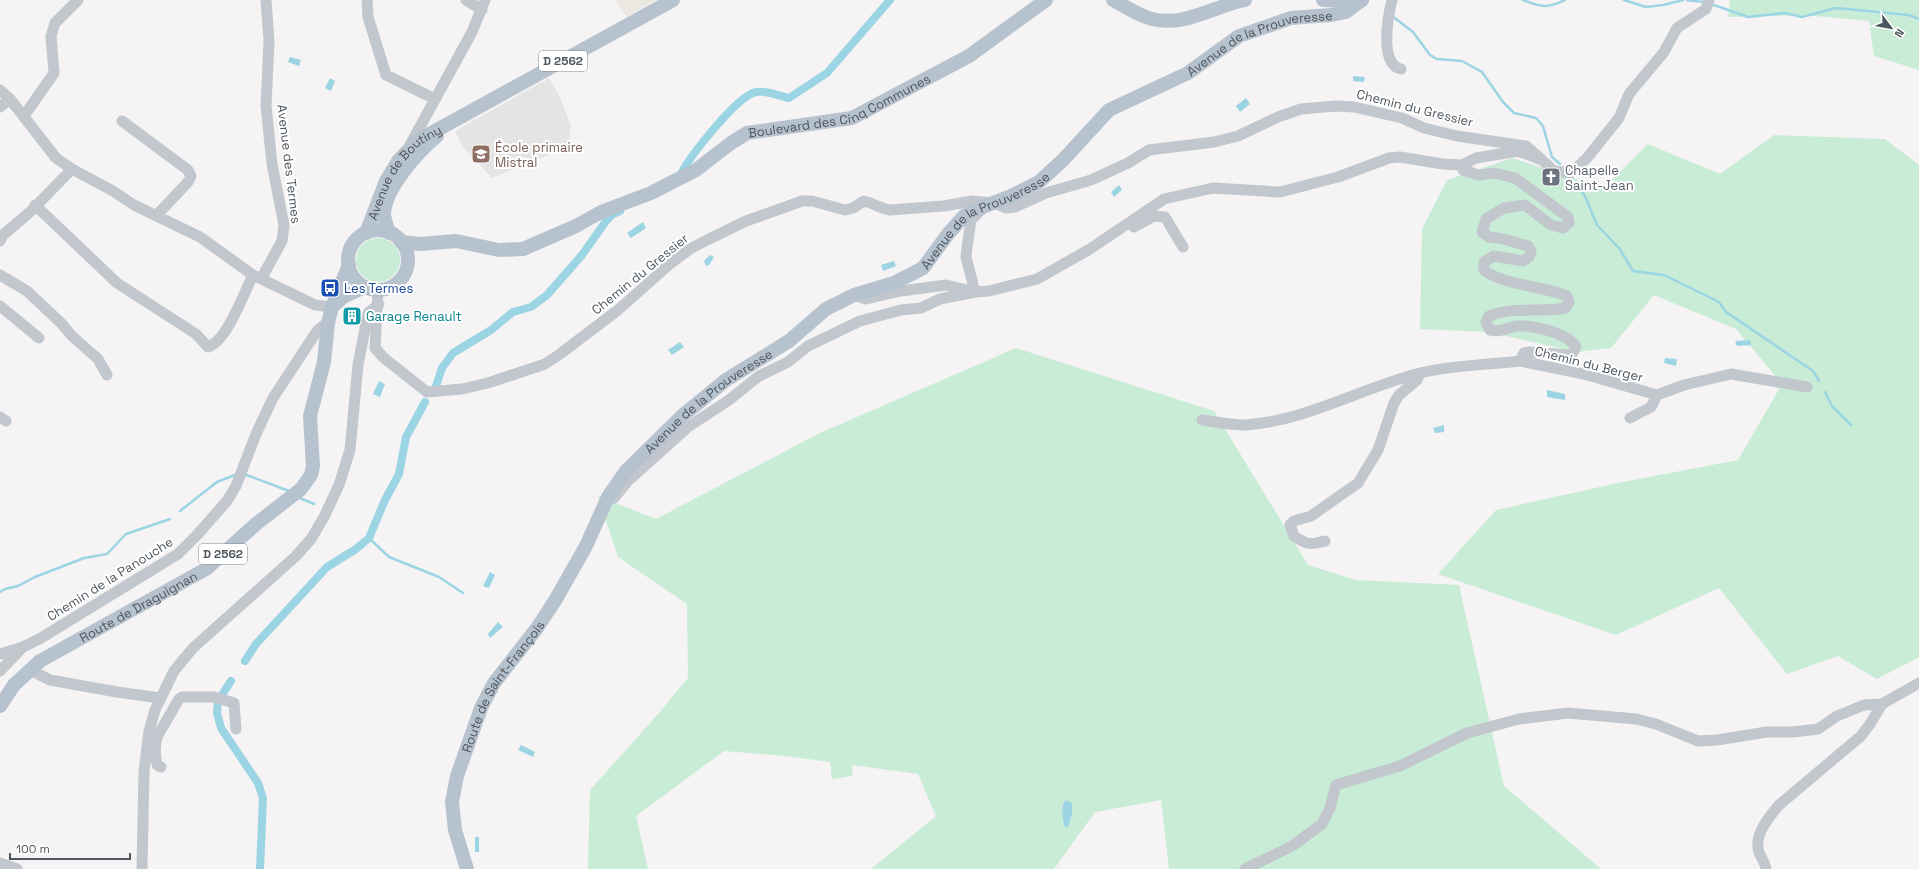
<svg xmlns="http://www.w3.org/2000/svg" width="1919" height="869" font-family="'Space Grotesk',sans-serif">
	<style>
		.commercial { fill: #eae8e1 }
		.education { fill: #e5e4e4 }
		.green { fill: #c8ecd6 }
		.water { fill: #9bd4e3 }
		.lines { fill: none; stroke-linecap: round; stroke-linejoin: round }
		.stream { stroke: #9bd4e3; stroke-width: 2.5 }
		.canal { stroke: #9bd4e3; stroke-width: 8 }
		.minor { stroke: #c1c7cd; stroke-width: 11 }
		.major { stroke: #b6c2cd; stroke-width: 14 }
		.labels { text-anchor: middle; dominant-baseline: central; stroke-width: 4; stroke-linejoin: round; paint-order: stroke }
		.shield { fill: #fff; stroke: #82898e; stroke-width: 1 }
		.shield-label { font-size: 12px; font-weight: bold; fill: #4d565e }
		.street-label { font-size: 13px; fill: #4d565e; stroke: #fff }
		.education-label { font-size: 13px; fill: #785e54; stroke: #fff; text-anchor: start }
		.worship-label { font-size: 13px; fill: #5b616d; stroke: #fff; text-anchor: start }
		.transit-label { font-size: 13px; fill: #164399; stroke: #fff; text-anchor: start }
		.culture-label { font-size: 13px; fill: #0d838f; stroke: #fff; text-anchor: start }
	</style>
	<rect width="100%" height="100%" fill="#f5f3f3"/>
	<path class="commercial" d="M 616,0 L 656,0 L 626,17 Z"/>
	<path class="education" d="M 549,78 L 560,97 L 571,126 L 567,155 L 555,152 L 492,178 L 462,146 L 455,131 Z"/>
	<path class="green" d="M 1730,0 L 1919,0 L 1919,70 L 1874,56 L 1869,21 L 1804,15 L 1728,17 Z
		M 1774,135 L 1885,139 L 1919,165 L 1919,657 L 1877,679 L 1838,656 L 1787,674 L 1719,588 L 1616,635 L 1438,574 L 1496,510 L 1618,483 L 1738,460 L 1782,384 L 1736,329 L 1654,295 L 1611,348 L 1576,352 L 1489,332 L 1420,329 L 1422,229 L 1447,180 L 1512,158 L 1604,188 L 1648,144 L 1720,174 Z
		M356 260a22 22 0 1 1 44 0a22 22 0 1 1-44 0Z
		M 1016,348 L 1214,411 L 1308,565 L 1356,580 L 1459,585 L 1504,786 L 1601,869 L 1169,869 L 1161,800 L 1095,812 L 1054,869 L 871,869 L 936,816 L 918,774 L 852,765 L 853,776 L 832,779 L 830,762 L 785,756 L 724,751 L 636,816 L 648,869 L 588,869 L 590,790 L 659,713 L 688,678 L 687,604 L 618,557 L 598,496 L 656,519 L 820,433 Z"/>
	<path class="water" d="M 290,57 L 301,60 L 299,66 L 288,62 Z
		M 1353,76 L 1365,77 L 1364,82 L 1353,81 Z
		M 330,78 L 335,81 L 331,91 L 325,88 Z
		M 1246,98 L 1250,104 L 1240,112 L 1236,106 Z
		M 1119,185 L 1122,190 L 1114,197 L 1111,192 Z
		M 643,222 L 646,228 L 631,238 L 627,233 Z
		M 710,255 L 714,257 L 709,265 L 706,266 L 704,261 Z
		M 894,261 L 896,266 L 883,271 L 881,265 Z
		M 1750,340 L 1751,345 L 1737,346 L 1735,341 Z
		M 680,342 L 684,347 L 672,355 L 668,350 Z
		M 1665,358 L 1677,359 L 1676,366 L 1664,363 Z
		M 379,381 L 385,384 L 380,397 L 373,394 Z
		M 1547,390 L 1565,394 L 1565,400 L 1547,397 Z
		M 1444,425 L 1444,432 L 1435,433 L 1433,428 Z
		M 490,572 L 495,575 L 489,588 L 483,586 Z
		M 498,622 L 503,627 L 490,638 L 488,634 Z
		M 521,745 L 535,752 L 533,757 L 518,750 Z
		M 1066,800 L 1072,803 L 1072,813 L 1068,828 L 1064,826 C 1063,817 1060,806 1066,800 Z
		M 475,837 L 479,837 L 479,852 L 475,852 Z"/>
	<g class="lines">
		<path class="stream" d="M 1523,0 C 1541,7 1547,9 1565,0
			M 1624,0 L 1646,7 L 1663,5 L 1683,0
			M 1687,0 L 1703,2
			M 1711,4 L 1748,17 L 1785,13 L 1802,17 L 1836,8 L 1909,15 L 1919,19
			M 1392,16 L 1413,32 L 1430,55 L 1437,59 L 1462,61 L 1482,72 L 1503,102 L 1514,113 L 1536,118 L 1543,126 L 1552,157 L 1560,164
			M 1575,183 L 1585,196 L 1597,225 L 1619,248 L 1633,271 L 1664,275 L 1719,302 L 1726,312 L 1813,371 L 1819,381
			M 1825,392 L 1832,406 L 1851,425
			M 244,474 L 289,491
			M 300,498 L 314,504
			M 180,511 L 217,482 L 235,475
			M 369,538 L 389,557 L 439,577 L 463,593
			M 0,592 L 5,589 L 18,586 L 35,577 L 84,558 L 107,554 L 126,534 L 170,519"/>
		<path class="canal" d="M 681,174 C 690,156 737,96 756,92 C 765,90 780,96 789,98 L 827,73 L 890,0
			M 436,386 L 442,368 L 453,353 L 491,330 L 513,312 L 531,307 L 547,295 L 582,255 L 606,221 L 613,214 L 620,211
			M 245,661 L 256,644 L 327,567 L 356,549 L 369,538 L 385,500 L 399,474 L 406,437 L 425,402
			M 231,681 L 218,701 L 217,713 L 221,728 L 258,783 L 263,798 L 260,869"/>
		<path class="minor" d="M 367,0 L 368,17 L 386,75 L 435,99
			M 466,0 L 482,10
			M 1392,0 C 1388,16 1379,64 1401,69
			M 0,90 L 10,99 L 56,158 L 72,169 L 113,191 L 134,205 L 200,237 L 253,275 L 315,305 L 332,307
			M 0,107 L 10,99
			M 24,116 L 54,73 L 51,36 L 55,23 L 78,0
			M 122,121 L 188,170 L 191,176 L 188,182 L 156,216
			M 410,145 L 472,32 L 485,0
			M 1462,165 L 1463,170 L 1479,175 L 1494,173 L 1515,178 L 1568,217 L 1569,223 L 1563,228 L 1551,225 L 1525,205 L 1504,208 L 1486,219 L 1482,232 L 1489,237 L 1504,239 L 1528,246 L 1531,251 L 1529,257 L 1523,261 L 1494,256 L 1484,262 L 1484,270 C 1502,285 1544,286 1567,296 L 1569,302 L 1566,308 C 1540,313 1514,306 1489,316 L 1486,322 L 1490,330 C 1504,333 1505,327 1517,326 C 1533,325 1568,333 1576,347 L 1572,354 L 1568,355 L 1529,352 L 1524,353 L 1520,361 L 1584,374 L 1657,395 L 1684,385 L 1731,374 L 1807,387
			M 35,205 L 117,283 L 196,334 L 208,347 C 227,341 244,293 253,275
			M 1134,227 L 1154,216 L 1165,217 L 1183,247
			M 0,241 L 3,235 L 30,212 L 72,169
			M 0,275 L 27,291 L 61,323 L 72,336 L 98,359 L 107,375
			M 261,279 L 282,241 L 284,225 L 272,164 L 266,106 L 269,41 L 266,0
			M 378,290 L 375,348 L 384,358 L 427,392 L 462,389 L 488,383 L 545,364 L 560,354 L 618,310 L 671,263 L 690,249 L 705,241 L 746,221 L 802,201 L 812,201 L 845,210 L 853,208 L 864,201 C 873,203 880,208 889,210 L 944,206 L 972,201 L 994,203 L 1006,208 L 1015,207 L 1046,193 L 1091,180 L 1128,163 L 1149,150 L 1214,142 L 1238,136 L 1278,117 L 1301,109 L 1336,106 L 1354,107 L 1402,118 L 1424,128 L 1457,136 L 1526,146 L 1542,160
			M 854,295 L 866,299 L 901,291 L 946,285 L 975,292 L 989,291 L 1037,279 L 1090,249 L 1164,199 L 1213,188 L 1280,192 L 1338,177 L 1389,158 L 1400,157 L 1443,164 L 1462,165 L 1476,158 L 1518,151 L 1542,160 L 1554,171 L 1571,173 L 1587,158 L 1619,118 L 1629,94 L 1664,52 L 1677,28 L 1706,9 L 1709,0
			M 0,306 L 39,338
			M 0,417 L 6,421
			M 1630,418 L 1651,407 L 1657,395
			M 1202,420 C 1216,422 1231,425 1245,425 C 1306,421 1361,388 1420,373 C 1452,365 1487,365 1520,361
			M 614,498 L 627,482 L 688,427 L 729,400 L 759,376 L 788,362 L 808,346 L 860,321 L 901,310 L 921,308 L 940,299 L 975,292 L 966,257 L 967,248 L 971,220 L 984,207
			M 1325,541 C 1310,545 1307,545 1294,536 L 1290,525 L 1294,521 L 1311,516 L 1358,483 L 1378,450 L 1394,403 L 1399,395 L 1417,380 L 1420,373
			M 0,654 L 23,647 L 41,638 L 178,554 L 197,535 L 227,501 L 236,486 L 256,434 L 273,398 L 317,331 L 323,326 L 328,323
			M 30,670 L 50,680 L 117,692 L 160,698
			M 0,671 L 22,648
			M 149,731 L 158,735 L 179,699 L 182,697 L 214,697 L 234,703 L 236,729
			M 158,735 C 154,745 155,754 157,765 L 161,767
			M 0,863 L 17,869
			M 142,869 L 144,771 L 149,731 L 155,710 L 174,671 L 193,648 L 296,556 L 311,539 L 324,517 L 339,485 L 350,450 L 358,365 L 368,313 L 379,304
			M 1245,869 L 1292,846 L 1322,824 L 1330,808 L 1336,785 L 1400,766 L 1467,733 L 1519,719 L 1568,713 L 1636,719 L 1656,724 L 1698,741 L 1717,740 L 1767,732 L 1793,732 L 1818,729 L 1837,716 L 1864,705 L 1882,704
			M 1766,869 C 1765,861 1759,856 1758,848 C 1756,832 1770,816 1779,805 L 1861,736 L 1870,724 L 1882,704 L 1919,683"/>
		<g class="major">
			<path d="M 1113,0 C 1125,6 1139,16 1152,19 C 1185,27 1214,6 1245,0"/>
			<path d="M 1323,0 L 1344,1 L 1362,0"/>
			<circle cx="378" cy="260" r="30"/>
			<path id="s1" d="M 366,233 L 386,181 L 398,161 L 417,141 L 673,0"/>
			<path d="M 389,233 C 387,227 385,221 384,215 C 384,189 418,152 437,136"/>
			<path id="s2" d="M 401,242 L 420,244 L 456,241 L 499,250 L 523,249 L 576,226 L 601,212 L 651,193 L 696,170 L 731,143 L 747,133 L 852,118 L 969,56 L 1046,0"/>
			<path d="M 332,307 L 343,297 L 365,287"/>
			<path id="s3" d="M 0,706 L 14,685 L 40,661 L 206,569 L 256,524 L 301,489 L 311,475 L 313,466 L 310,416 L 324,362 L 328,323 L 332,307 L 349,265"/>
			<path id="s4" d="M 467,869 L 455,830 L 452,802 L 457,776 L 481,708 L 494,683 L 537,628 L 556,599 L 586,546 L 608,497 L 626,471 L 682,416 L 726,380 L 789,341 L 826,309 L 854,295 L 894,283 L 923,268 L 948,234 L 964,216 L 970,212 L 1011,196 L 1039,182 L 1063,160 L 1109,110 L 1188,73 L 1239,36 L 1291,18 L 1331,15 L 1346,12 L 1362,0"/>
		</g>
	</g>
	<defs>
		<g id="school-square" transform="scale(1)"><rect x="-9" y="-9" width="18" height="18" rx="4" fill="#8d6e63" stroke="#fff"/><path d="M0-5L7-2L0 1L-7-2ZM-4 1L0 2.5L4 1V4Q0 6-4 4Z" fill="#fff"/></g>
		<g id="church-square" transform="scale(1)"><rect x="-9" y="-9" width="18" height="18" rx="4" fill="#6b7280" stroke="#fff"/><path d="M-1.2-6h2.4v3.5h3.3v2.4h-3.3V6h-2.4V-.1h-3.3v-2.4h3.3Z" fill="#fff"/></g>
		<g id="bus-square" transform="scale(1)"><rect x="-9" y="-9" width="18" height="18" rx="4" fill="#1a4fb4" stroke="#fff"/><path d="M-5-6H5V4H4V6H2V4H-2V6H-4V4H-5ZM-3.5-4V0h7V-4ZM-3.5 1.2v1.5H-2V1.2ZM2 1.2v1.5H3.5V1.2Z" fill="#fff"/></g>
		<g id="building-square" transform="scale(1)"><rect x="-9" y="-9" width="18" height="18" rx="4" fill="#0f9aa8" stroke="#fff"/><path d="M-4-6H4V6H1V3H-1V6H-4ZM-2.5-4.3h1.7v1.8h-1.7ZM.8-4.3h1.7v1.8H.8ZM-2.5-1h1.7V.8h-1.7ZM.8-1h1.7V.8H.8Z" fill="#fff"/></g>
	</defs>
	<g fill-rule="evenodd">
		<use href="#school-square" x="481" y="154"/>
		<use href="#church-square" x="1551" y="177"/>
		<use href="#bus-square" x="330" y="288"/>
		<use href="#building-square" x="352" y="316"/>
	</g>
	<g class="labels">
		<g class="shield">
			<rect x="539" y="51" width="48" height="20" rx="3"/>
			<rect x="199" y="544" width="48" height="20" rx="3"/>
		</g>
		<g class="shield-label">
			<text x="563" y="61">D 2562</text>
			<text x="223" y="554">D 2562</text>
		</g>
		<g class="street-label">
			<text stroke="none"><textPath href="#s4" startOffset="1227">Avenue de la Prouveresse</textPath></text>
			<text stroke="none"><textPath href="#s2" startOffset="474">Boulevard des Cinq Communes</textPath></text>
			<text transform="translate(1415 108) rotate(14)">Chemin du Gressier</text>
			<text transform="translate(289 164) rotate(83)">Avenue des Termes</text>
			<text stroke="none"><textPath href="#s1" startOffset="74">Avenue de Boutiny</textPath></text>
			<text stroke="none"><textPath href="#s4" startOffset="891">Avenue de la Prouveresse</textPath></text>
			<text transform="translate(640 274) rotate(-39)">Chemin du Gressier</text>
			<text transform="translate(1589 364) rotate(14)">Chemin du Berger</text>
			<text stroke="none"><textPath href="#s4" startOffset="555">Avenue de la Prouveresse</textPath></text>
			<text transform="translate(110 579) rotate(-32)">Chemin de la Panouche</text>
			<text stroke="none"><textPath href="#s3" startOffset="173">Route de Draguignan</textPath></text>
			<text stroke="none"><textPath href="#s4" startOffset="197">Route de Saint-François</textPath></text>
		</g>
		<g class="education-label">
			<text x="495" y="147">École primaire<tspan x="495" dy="15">Mistral</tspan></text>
		</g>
		<g class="worship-label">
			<text x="1565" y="170">Chapelle<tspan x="1565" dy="15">Saint-Jean</tspan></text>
		</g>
		<g class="transit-label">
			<text x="344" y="288">Les Termes</text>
		</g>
		<g class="culture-label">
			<text x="366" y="316">Garage Renault</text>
		</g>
	</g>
	<g transform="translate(1891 28) rotate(122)" stroke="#ffffff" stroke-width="3" paint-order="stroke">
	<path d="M0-3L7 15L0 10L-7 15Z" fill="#4d565e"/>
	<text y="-6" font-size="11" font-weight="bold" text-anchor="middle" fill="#4d565e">N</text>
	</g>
	<path d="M10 853v6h120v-6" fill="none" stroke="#4d565e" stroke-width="2"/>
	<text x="16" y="853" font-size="12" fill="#4d565e" stroke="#ffffff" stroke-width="3" paint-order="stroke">100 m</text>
</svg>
